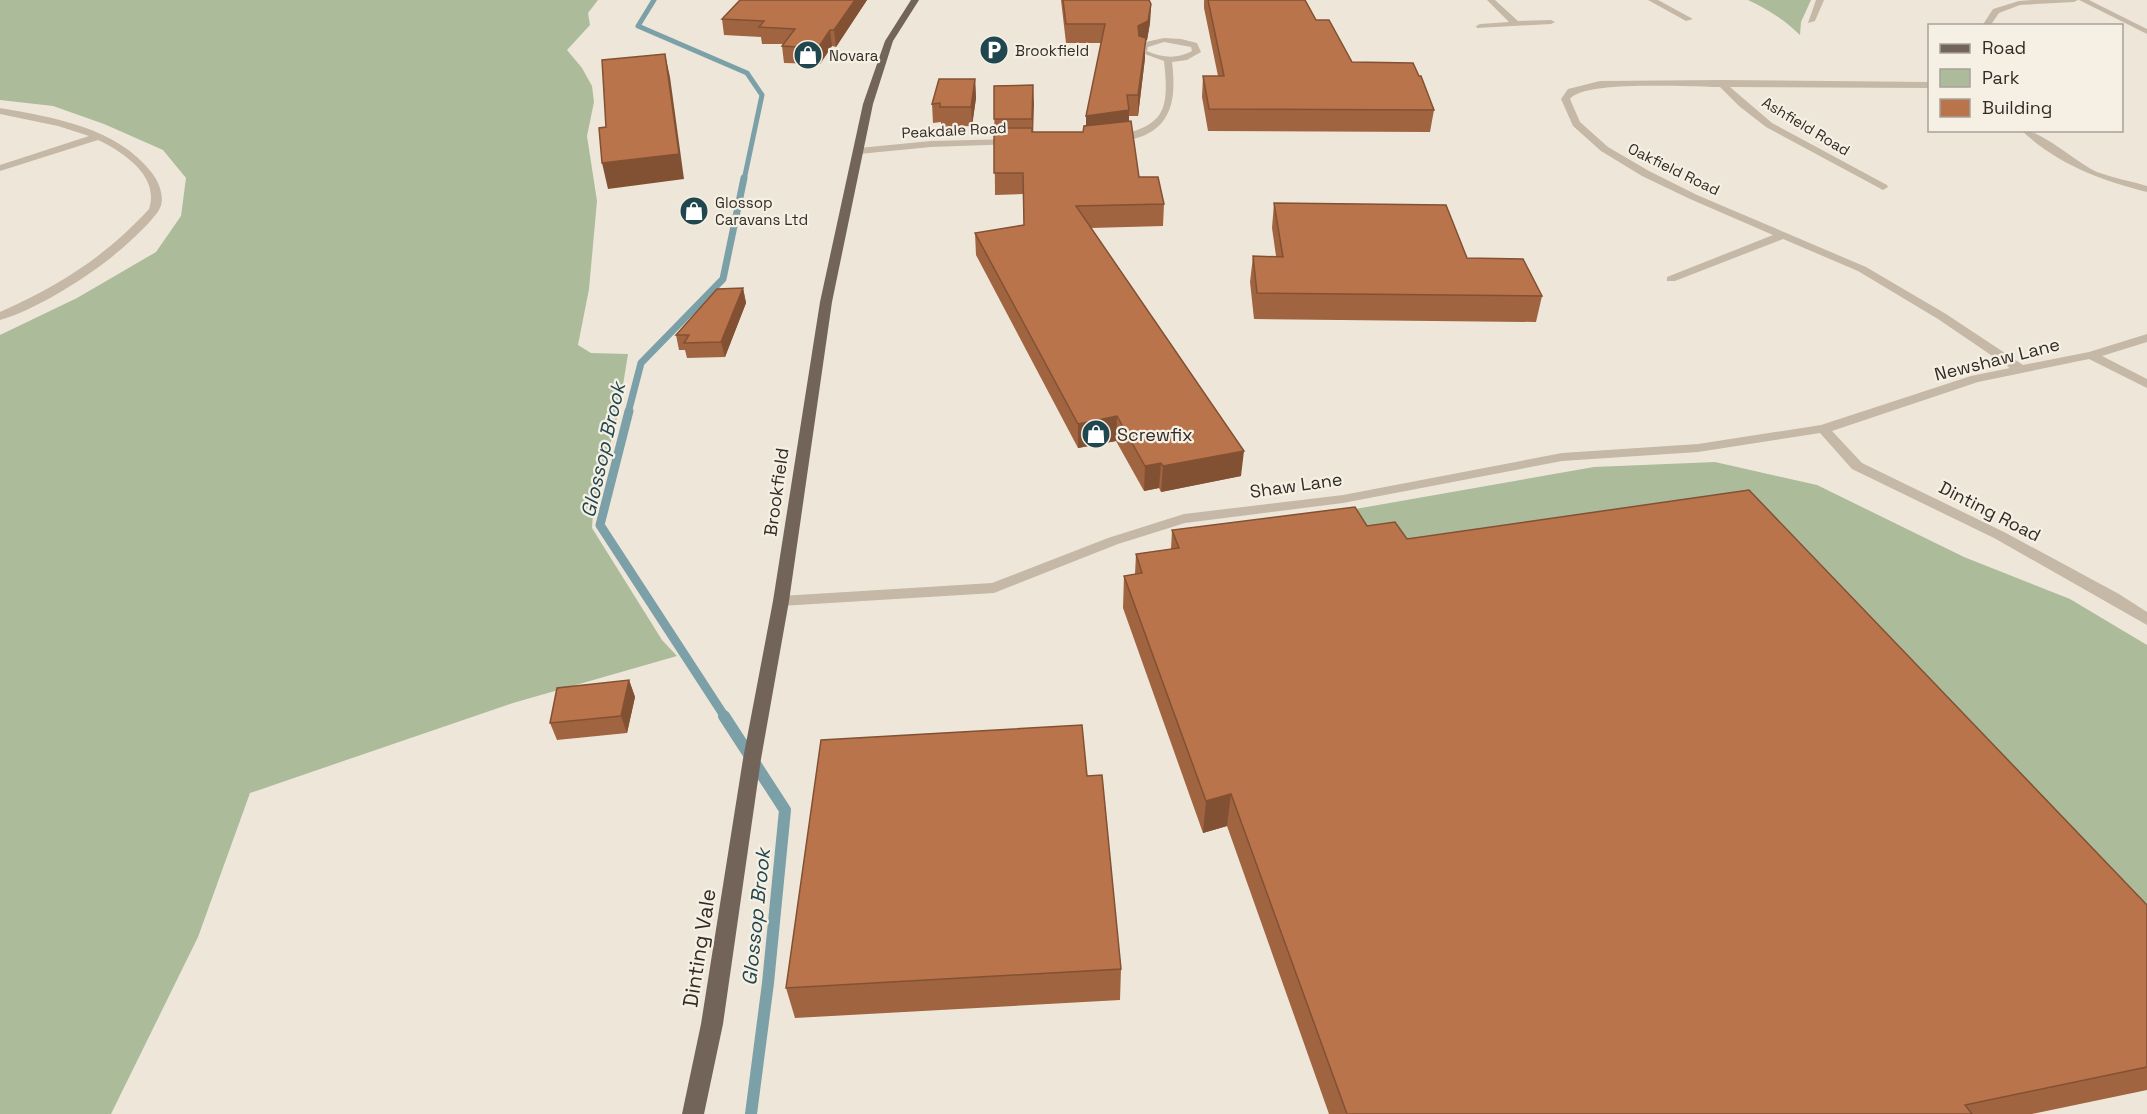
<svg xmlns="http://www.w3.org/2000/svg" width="2147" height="1114" font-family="'Space Grotesk',sans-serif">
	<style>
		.green { fill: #acbb9a }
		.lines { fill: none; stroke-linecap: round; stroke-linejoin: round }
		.stream-far3 { stroke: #7ba0a8; stroke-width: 5 }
		.stream-far2 { stroke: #7ba0a8; stroke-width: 7 }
		.stream-far1 { stroke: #7ba0a8; stroke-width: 9 }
		.stream { stroke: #7ba0a8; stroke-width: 12 }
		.minor { fill: #c5b8a6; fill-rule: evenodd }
		.major { fill: #726458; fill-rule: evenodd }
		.wall { fill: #a06440 }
		.shaded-wall { fill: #825134 }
		.building { fill: #ba744b; stroke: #825134; stroke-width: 1.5 }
		.labels { text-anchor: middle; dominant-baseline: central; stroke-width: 4.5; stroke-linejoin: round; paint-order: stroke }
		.far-poi-label { font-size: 15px; fill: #322b26; stroke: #f6f0e4; text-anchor: start }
		.far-street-label { font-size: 15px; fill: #322b26; stroke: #f6f0e4 }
		.street-label { font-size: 18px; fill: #322b26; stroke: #f6f0e4 }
		.poi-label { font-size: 18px; fill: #322b26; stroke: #f6f0e4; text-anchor: start }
		.water-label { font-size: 20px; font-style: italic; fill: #20464f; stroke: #f6f0e4 }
		.near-street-label { font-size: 21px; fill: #322b26; stroke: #f6f0e4 }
	</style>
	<rect width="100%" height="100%" fill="#eee7d9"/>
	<path class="green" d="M 0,0 L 598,0 L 588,13 L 590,25 L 567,50 L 582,68 L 592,86 L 594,102 L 587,136 L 597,201 L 589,289 L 578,345 L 591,353 L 628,354 L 619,410 L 593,512 L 592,528 L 662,640 L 677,656 L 513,703 L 250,793 L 198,937 L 111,1114 L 0,1114 L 0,335 L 77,298 L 156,252 L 181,216 L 186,178 L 163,150 L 104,124 L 53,106 L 0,100 Z
		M 1748,0 L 1811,0 L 1801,22 L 1800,35 C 1785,20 1767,9 1748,0 Z
		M 1715,462 L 1817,485 L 1964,557 L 2070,599 L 2147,645 L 2147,922 L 1375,543 L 1327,514 L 1594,467 Z"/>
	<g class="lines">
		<path class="stream-far3" d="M 654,0 L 638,26 L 747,73 L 762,95 L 744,180"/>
		<path class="stream-far2" d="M 628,413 L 641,363 L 723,279 L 744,178"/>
		<path class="stream-far1" d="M 629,411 L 600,525 L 725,717"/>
		<path class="stream" d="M 724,716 L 785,810 L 768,983 L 751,1114"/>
		<path class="minor" d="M 1487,0 L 1495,0 L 1518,21 L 1551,20 L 1555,22 L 1551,24 L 1477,28 L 1476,26 L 1480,24 L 1509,22 Z
			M 1648,0 L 1658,0 L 1693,19 L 1686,21 Z
			M 1816,0 L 1824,0 L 1815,21 L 1808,23 Z
			M 2032,0 L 2078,0 L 2074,2 L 2020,5 L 1999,13 L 1990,26 L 1982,26 L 1993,9 L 2019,1 Z
			M 2079,0 L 2089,0 L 2147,29 L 2147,34 Z
			M 1164,38 L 1181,39 L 1197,43 L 1201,52 L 1187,60 L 1172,62 C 1176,94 1174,125 1140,137 C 1131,140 1121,142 1112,141 L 1112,137 C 1163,126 1170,114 1164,61 L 1139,52 L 1141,43 ZM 1164,42 L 1191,47 L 1192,51 C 1177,59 1163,58 1147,51 L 1148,47 Z
			M 1721,80 L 1930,82 L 1930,88 L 1730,87 L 1772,123 L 1887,185 L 1888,187 L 1883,190 L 1766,127 L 1739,106 L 1720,87 C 1692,87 1584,80 1570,99 L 1580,122 L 1608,147 L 1649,171 L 1697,195 L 1866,267 L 1946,314 L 2023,365 L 2089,352 L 2147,334 L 2147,342 L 2102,356 L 2147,379 L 2147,388 L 2089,359 L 1978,382 L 1832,431 L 1862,463 L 2004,532 L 2119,594 L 2147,612 L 2147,625 L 1994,538 L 1852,469 L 1820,433 L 1698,452 L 1562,461 L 1343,503 L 1185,523 L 1118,544 L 994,593 L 781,606 L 775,605 L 773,601 L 775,597 L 781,596 L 992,583 L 1108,538 L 1184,514 L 1343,495 L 1562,453 L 1698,444 L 1821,425 L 1971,376 L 2010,368 L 1938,319 L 1858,271 L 1783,239 L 1675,281 L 1667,281 L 1667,277 L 1773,235 L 1690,199 L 1642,176 L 1601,151 L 1573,126 L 1561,99 L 1568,89 L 1600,81 Z
			M 0,108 C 53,117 118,128 152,173 C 159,182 165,197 160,208 C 153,222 121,250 108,260 C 81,281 33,311 0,320 L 0,312 C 60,285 105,257 149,209 C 160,176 123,152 98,140 L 0,171 L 0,165 L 89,136 L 58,126 L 0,114 Z
			M 2021,130 C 2042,130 2075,162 2097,172 C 2113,178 2131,181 2147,186 L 2147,192 C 2100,180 2057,164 2021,130 Z
			M 1013,139 L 1018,142 L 1016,144 L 931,147 L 859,154 L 854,151 L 859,148 L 931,141 Z"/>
		<path class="major" d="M 911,0 L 919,0 L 893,41 L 873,104 L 832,302 L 789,601 L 761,759 L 723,1024 L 704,1114 L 682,1114 L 701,1024 L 743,759 L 773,601 L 820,302 L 863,104 L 885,41 Z"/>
	</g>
	<path class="wall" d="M 740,0 L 867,0 L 836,47 L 832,46 L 820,64 L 784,63 L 782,46 L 783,44 L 762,44 L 761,37 L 724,35 L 722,19 Z
		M 1061,0 L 1149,0 L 1151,4 L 1150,23 L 1147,40 L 1145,41 L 1145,58 L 1138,116 L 1129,116 L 1129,121 L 1139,177 L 1164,204 L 1163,226 L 1091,228 L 1241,476 L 1161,492 L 1159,488 L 1144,491 L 1116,441 L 1078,448 L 976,255 L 975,233 L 1024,225 L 1023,194 L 995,195 L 994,86 L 1033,85 L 1033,132 L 1083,132 L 1086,126 L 1101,43 L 1066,43 Z
		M 1204,0 L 1305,0 L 1316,20 L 1352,62 L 1434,110 L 1430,132 L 1208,131 L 1202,97 L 1203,76 L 1218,76 L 1204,8 Z
		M 975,79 L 976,98 L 972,126 L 941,127 L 941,122 L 933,123 L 932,104 Z
		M 1274,203 L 1467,258 L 1542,296 L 1536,322 L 1254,319 L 1250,282 L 1253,256 L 1276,256 L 1272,228 Z
		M 743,288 L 746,303 L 725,357 L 687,358 L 685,350 L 679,350 L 676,335 Z
		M 1367,526 L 1407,539 L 2147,905 L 2147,1090 L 2032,1114 L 1329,1114 L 1227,826 L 1203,833 L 1123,608 L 1124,576 L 1135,574 L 1136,554 L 1171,549 L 1172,530 Z
		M 629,680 L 635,697 L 627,733 L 557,740 L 550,723 Z
		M 1087,776 L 1121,969 L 1120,1000 L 795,1018 L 786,988 Z"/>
	<path class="shaded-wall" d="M 855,0 L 867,0 L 836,47 L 834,30 Z
		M 1151,4 L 1150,23 L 1147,40 L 1145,41 L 1145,58 L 1138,116 L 1138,26 Z
		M 830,30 L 832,46 L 820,64 L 818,48 Z
		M 665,54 L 670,77 L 684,179 L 608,189 L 602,163 Z
		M 975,79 L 976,98 L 972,126 L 971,107 Z
		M 1033,85 L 1034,104 L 1033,139 L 1032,119 Z
		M 1129,110 L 1129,131 L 1086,137 L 1086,116 Z
		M 743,288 L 746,303 L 725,357 L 721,342 Z
		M 1117,416 L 1116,441 L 1078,448 L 1078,424 Z
		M 1244,451 L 1241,476 L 1161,492 L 1163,466 Z
		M 1161,463 L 1159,488 L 1144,491 L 1145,466 Z
		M 629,680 L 635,697 L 627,733 L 621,716 Z
		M 1231,794 L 1227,826 L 1203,833 L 1206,801 Z"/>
	<path class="building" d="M 740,0 L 855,0 L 834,30 L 830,30 L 818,48 L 782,46 L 795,29 L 759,27 L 764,21 L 722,19 Z
		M 1063,0 L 1149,0 L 1151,4 L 1148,21 L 1138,26 L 1139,36 L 1146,38 L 1138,95 L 1127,95 L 1129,110 L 1086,116 L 1105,24 L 1066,24 Z
		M 1208,0 L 1305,0 L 1316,20 L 1329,20 L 1352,62 L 1413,63 L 1419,76 L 1421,76 L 1434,110 L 1209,109 L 1203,76 L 1224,76 Z
		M 665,54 L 679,154 L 602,163 L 599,128 L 606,127 L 602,60 Z
		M 939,79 L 975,79 L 971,107 L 940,107 L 940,103 L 932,104 Z
		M 1033,85 L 1032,119 L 994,119 L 994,86 Z
		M 1131,121 L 1139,177 L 1158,177 L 1164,204 L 1076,206 L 1244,451 L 1163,466 L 1161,463 L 1145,466 L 1117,416 L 1078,424 L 975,233 L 1024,225 L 1023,173 L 994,173 L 994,128 L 1032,128 L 1032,132 L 1083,132 L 1084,126 Z
		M 1274,203 L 1446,205 L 1467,258 L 1523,259 L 1542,296 L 1257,293 L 1253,256 L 1283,257 Z
		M 743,288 L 721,342 L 684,343 L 689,335 L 676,335 L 717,289 Z
		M 1749,490 L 2147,905 L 2147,1067 L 1965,1105 L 1972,1114 L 1347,1114 L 1231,794 L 1206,801 L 1124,576 L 1142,573 L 1136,554 L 1179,548 L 1172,530 L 1355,507 L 1367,526 L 1395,522 L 1407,539 Z
		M 629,680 L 621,716 L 550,723 L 557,688 Z
		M 1082,725 L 1087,776 L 1102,775 L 1121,969 L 786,988 L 821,740 Z"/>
	<defs>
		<g id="parking-disc" transform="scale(1.5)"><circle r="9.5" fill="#20464f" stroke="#f6f0e4"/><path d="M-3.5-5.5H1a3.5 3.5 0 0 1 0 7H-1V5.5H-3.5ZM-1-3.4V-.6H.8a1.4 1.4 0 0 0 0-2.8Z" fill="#fff"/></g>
		<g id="shop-disc" transform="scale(1.5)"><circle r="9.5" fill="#20464f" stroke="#f6f0e4"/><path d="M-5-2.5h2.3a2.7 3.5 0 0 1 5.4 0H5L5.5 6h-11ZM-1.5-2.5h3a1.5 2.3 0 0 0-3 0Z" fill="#fff"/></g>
	</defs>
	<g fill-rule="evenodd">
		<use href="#parking-disc" x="994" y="50"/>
		<use href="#shop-disc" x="808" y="55"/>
		<use href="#shop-disc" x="694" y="211"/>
		<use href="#shop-disc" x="1096" y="434"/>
	</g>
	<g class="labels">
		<g class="far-poi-label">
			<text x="1015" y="50">Brookfield</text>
			<text x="829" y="55">Novara</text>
			<text x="715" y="202">Glossop<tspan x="715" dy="17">Caravans Ltd</tspan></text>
		</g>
		<g class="far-street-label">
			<text transform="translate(1806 126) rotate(31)">Ashfield Road</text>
			<text transform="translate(954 130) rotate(-3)">Peakdale Road</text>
			<text transform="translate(1674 169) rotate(26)">Oakfield Road</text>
		</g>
		<g class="street-label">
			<text transform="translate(1997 359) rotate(-14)">Newshaw Lane</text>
			<text transform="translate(1296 485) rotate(-8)">Shaw Lane</text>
			<text transform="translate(776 492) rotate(-82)">Brookfield</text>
			<text transform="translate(1990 511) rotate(27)">Dinting Road</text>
		</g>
		<g class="poi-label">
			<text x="1117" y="434">Screwfix</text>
		</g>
		<g class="water-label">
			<text transform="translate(603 450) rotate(-77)">Glossop Brook</text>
			<text transform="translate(756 917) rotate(-84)">Glossop Brook</text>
		</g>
		<g class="near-street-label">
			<text transform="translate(699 948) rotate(-81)">Dinting Vale</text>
		</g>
	</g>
	<rect x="1928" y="24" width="195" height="108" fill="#f6f0e4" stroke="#a8a198" stroke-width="1.5"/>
	<rect x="1940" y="44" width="30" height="9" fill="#726458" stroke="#a8a198" stroke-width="1.5"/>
	<text x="1982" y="54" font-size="18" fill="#322b26">Road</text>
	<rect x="1940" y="69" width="30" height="18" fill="#acbb9a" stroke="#a8a198" stroke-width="1.5"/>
	<text x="1982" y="84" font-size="18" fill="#322b26">Park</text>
	<rect x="1940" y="99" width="30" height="18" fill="#ba744b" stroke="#a8a198" stroke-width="1.5"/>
	<text x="1982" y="114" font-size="18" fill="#322b26">Building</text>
</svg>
